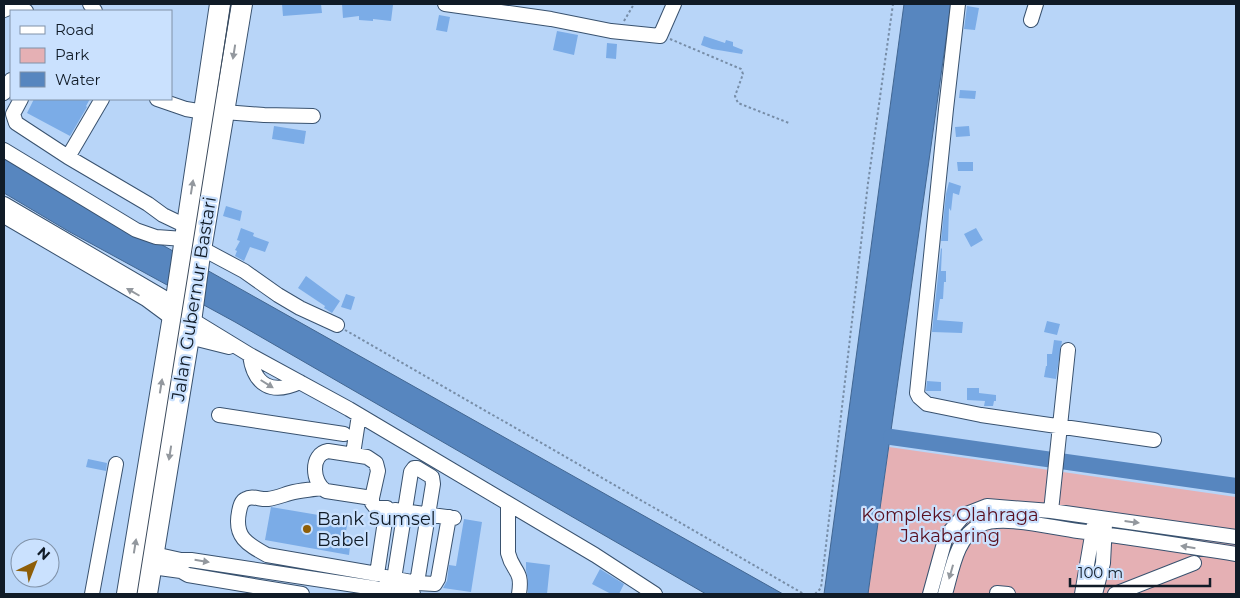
<svg xmlns="http://www.w3.org/2000/svg" width="1240" height="598" font-family="Montserrat,sans-serif">
	<style>
		.green { fill: #e5b0b4 }
		.water { fill: #5786bf; stroke: #426691 }
		.lines { fill: none; stroke-linecap: round; stroke-linejoin: round }
		.river { stroke: #5786bf; stroke-width: 16 }
		.building { fill: #7bace7 }
		.minor-casing { stroke: #39526f; stroke-width: 16 }
		.highway-casing { stroke: #39526f; stroke-width: 22 }
		.path { stroke: #778da7; stroke-width: 2; stroke-dasharray: 2.5 2.5; stroke-linecap: butt }
		.minor { stroke: #fff; stroke-width: 14 }
		.highway { stroke: #fff; stroke-width: 20 }
		.tram { stroke: #3a495b; stroke-width: 1 }
		.oneway { fill: #93989e }
		.poi-dot { fill: #8e5e08; stroke: #cae1fe; stroke-width: 2 }
		.labels { text-anchor: middle; dominant-baseline: central; stroke-width: 4.5; stroke-linejoin: round; paint-order: stroke }
		.street-label { font-size: 18px; fill: #101b27; stroke: #cae1fe }
		.park-label { font-size: 18px; fill: #591020; stroke: #cae1fe }
		.poi-label { font-size: 18px; fill: #101b27; stroke: #cae1fe; text-anchor: start }
	</style>
	<rect width="100%" height="100%" fill="#b8d5f8"/>
	<path class="green" d="M 889,447 L 1236,497 L 1236,594 L 868,594 Z"/>
	<path class="water" d="M 904,4 L 951,4 L 868,594 L 824,594 Z
		M 4,156 L 783,594 L 706,594 L 235,322 L 68,231 L 4,193 Z"/>
	<g class="lines">
		<path class="river" d="M 891,437 L 1236,486"/>
	</g>
	<path class="building" d="M 282,4 L 321,4 L 322,13 L 283,16 Z
		M 342,4 L 393,5 L 391,21 L 373,19 L 373,21 L 359,20 L 359,16 L 343,18 Z
		M 967,6 L 979,8 L 975,30 L 964,29 Z
		M 439,15 L 450,17 L 447,32 L 436,30 Z
		M 557,31 L 578,35 L 574,55 L 553,50 Z
		M 704,36 L 725,43 L 726,40 L 733,42 L 733,46 L 743,50 L 742,54 L 712,49 L 701,45 Z
		M 607,43 L 617,44 L 616,59 L 606,58 Z
		M 960,90 L 976,91 L 975,99 L 959,98 Z
		M 34,99 L 90,99 L 86,106 L 87,107 L 70,136 L 27,113 Z
		M 274,126 L 306,131 L 304,144 L 272,139 Z
		M 969,126 L 970,136 L 956,137 L 955,127 Z
		M 957,162 L 973,162 L 973,171 L 958,171 Z
		M 949,182 L 961,186 L 959,195 L 953,193 L 951,211 L 949,208 L 948,241 L 941,241 L 946,194 Z
		M 226,206 L 242,211 L 240,221 L 223,216 Z
		M 241,228 L 254,233 L 253,236 L 269,242 L 265,252 L 250,247 L 244,261 L 235,256 L 237,251 L 235,250 L 240,241 L 237,240 Z
		M 976,228 L 983,240 L 971,247 L 964,234 Z
		M 941,248 L 942,249 L 941,271 L 946,271 L 946,282 L 944,282 L 943,299 L 940,299 L 937,320 L 963,322 L 962,333 L 932,332 Z
		M 306,276 L 340,301 L 332,313 L 324,308 L 325,306 L 298,288 Z
		M 346,294 L 355,297 L 351,310 L 341,307 Z
		M 1047,321 L 1060,324 L 1057,335 L 1044,332 Z
		M 1054,340 L 1062,341 L 1056,379 L 1044,377 L 1046,366 L 1047,366 L 1047,354 L 1052,354 Z
		M 927,381 L 941,382 L 941,391 L 926,391 Z
		M 967,388 L 979,388 L 979,393 L 996,395 L 996,401 L 994,401 L 993,406 L 984,406 L 985,401 L 967,400 Z
		M 88,459 L 107,463 L 106,471 L 86,467 Z
		M 271,507 L 348,520 L 345,537 L 351,538 L 349,555 L 265,540 Z
		M 464,519 L 482,522 L 471,592 L 443,588 L 447,581 L 449,565 L 456,566 Z
		M 526,562 L 550,565 L 547,594 L 528,594 L 528,580 L 526,570 Z
		M 600,569 L 624,584 L 619,594 L 611,594 L 592,584 Z"/>
	<g class="lines">
		<g class="minor-casing">
			<path id="minor" d="M 90,4 L 95,11
				M 445,4 L 551,19 L 611,31 L 660,36 L 674,4
				M 958,4 L 946,109 L 917,393 L 919,397 L 927,404 L 981,415 L 1154,440
				M 4,10 L 13,6 L 26,11
				M 1031,20 L 1036,4
				M 4,93 L 11,80
				M 21,99 L 13,114 L 16,123 L 68,157 L 148,204 L 163,215 L 186,226
				M 157,99 L 186,109 L 204,112
				M 224,112 L 264,115 L 313,116
				M 4,150 L 136,230 L 156,237 L 184,239
				M 68,157 L 102,99
				M 4,204 L 175,304
				M 4,216 L 146,299 L 173,319
				M 201,248 L 244,271 L 278,295 L 300,308 L 337,325
				M 191,319 L 250,355 L 349,409 L 595,555 L 655,594
				M 189,337 L 229,347
				M 250,355 C 254,386 272,395 300,382
				M 219,415 L 344,434
				M 328,451 L 367,457 L 376,463 L 378,471 L 372,498 L 326,491 C 312,483 310,454 328,451 Z
				M 353,454 L 359,415
				M 321,488 C 311,490 300,490 290,493 C 283,495 276,498 268,499 C 261,500 252,495 246,499 C 241,501 240,507 239,512 C 234,537 247,544 267,555 L 377,574 L 387,508 L 376,508 L 372,503 L 372,498
				M 508,504 L 508,553 C 513,573 523,569 519,594
				M 395,510 L 454,518
				M 1051,511 L 1068,350
				M 154,554 L 181,560 L 191,560 L 413,594
				M 152,567 L 181,571 L 188,575 L 302,594
				M 385,577 L 417,583 L 435,584 L 438,579 L 449,517
				M 394,579 L 411,472 L 414,468 L 417,468 L 432,477 L 433,484 L 417,583
				M 92,594 L 116,464
				M 930,594 L 946,536 L 964,515 L 987,506 L 1051,511 L 1236,537
				M 945,594 C 952,571 956,537 980,525 C 1001,514 1053,528 1078,531 C 1131,537 1183,546 1236,554
				M 997,594 L 997,593 L 1008,594
				M 1082,594 L 1094,524
				M 1095,594 L 1103,563 L 1105,524
				M 1115,594 L 1194,563"/>
		</g>
		<g class="highway-casing">
			<path id="highway" d="M 127,594 L 177,292 L 220,4
				M 147,594 L 189,337 L 199,262 L 242,4"/>
		</g>
		<path class="path" d="M 624,21 L 634,4
			M 670,39 L 741,69 L 743,74 L 735,96 L 738,103 L 789,123
			M 345,330 L 804,594
			M 815,594 L 821,588 L 868,183 L 893,4"/>
		<use href="#minor" class="minor"/>
		<use href="#highway" class="highway"/>
		<path class="tram" d="M 137,594 L 231,4"/>
	</g>
	<defs><path id="oneway-solid" d="M-6-.8H1V-3.2L6.5 0L1 3.2V.8H-6Z" transform="scale(1.25)"/></defs>
	<g class="oneway">
		<use href="#oneway-solid" transform="translate(234 52) rotate(99)"/>
		<use href="#oneway-solid" transform="translate(192 187) rotate(-81)"/>
		<use href="#oneway-solid" transform="translate(133 292) rotate(-150)"/>
		<use href="#oneway-solid" transform="translate(267 384) rotate(32)"/>
		<use href="#oneway-solid" transform="translate(161 386) rotate(-81)"/>
		<use href="#oneway-solid" transform="translate(170 453) rotate(99)"/>
		<use href="#oneway-solid" transform="translate(1132 522) rotate(7)"/>
		<use href="#oneway-solid" transform="translate(135 546) rotate(-81)"/>
		<use href="#oneway-solid" transform="translate(1188 547) rotate(-171)"/>
		<use href="#oneway-solid" transform="translate(202 561) rotate(9)"/>
		<use href="#oneway-solid" transform="translate(951 572) rotate(106)"/>
	</g>
	<circle class="poi-dot" cx="307" cy="529" r="5"/>
	<g class="labels">
		<g class="street-label">
			<text transform="translate(194 299) rotate(-81)">Jalan Gubernur Bastari</text>
		</g>
		<g class="park-label">
			<text x="950" y="515">Kompleks Olahraga<tspan x="950" dy="21">Jakabaring</tspan></text>
		</g>
		<g class="poi-label">
			<text x="317" y="519">Bank Sumsel<tspan x="317" dy="21">Babel</tspan></text>
		</g>
	</g>
	<rect width="1240" height="598" fill="none" stroke="#101b27" stroke-width="10"/>
	<rect x="10" y="10" width="162" height="90" fill="#cae1fe" stroke="#8092a8"/>
	<rect x="20" y="26" width="25" height="8" fill="#ffffff" stroke="#8092a8"/>
	<text x="55" y="35" font-size="15" fill="#101b27">Road</text>
	<rect x="20" y="48" width="25" height="15" fill="#e5b0b4" stroke="#8092a8"/>
	<text x="55" y="60" font-size="15" fill="#101b27">Park</text>
	<rect x="20" y="72" width="25" height="15" fill="#5786bf" stroke="#8092a8"/>
	<text x="55" y="85" font-size="15" fill="#101b27">Water</text>
	<g transform="translate(35 563) rotate(43)"><circle r="24" fill="#cae1fe" stroke="#8092a8"/>
	<path d="M0-4L9 19L0 12L-9 19Z" fill="#8e5e08"/>
	<text y="-8" font-size="14" font-weight="bold" text-anchor="middle" fill="#101b27">N</text>
	</g>
	<path d="M1070 578v8h140v-8" fill="none" stroke="#101b27" stroke-width="2.5"/>
	<text x="1078" y="578" font-size="15" fill="#101b27" stroke="#cae1fe" stroke-width="4" paint-order="stroke">100 m</text>
</svg>
